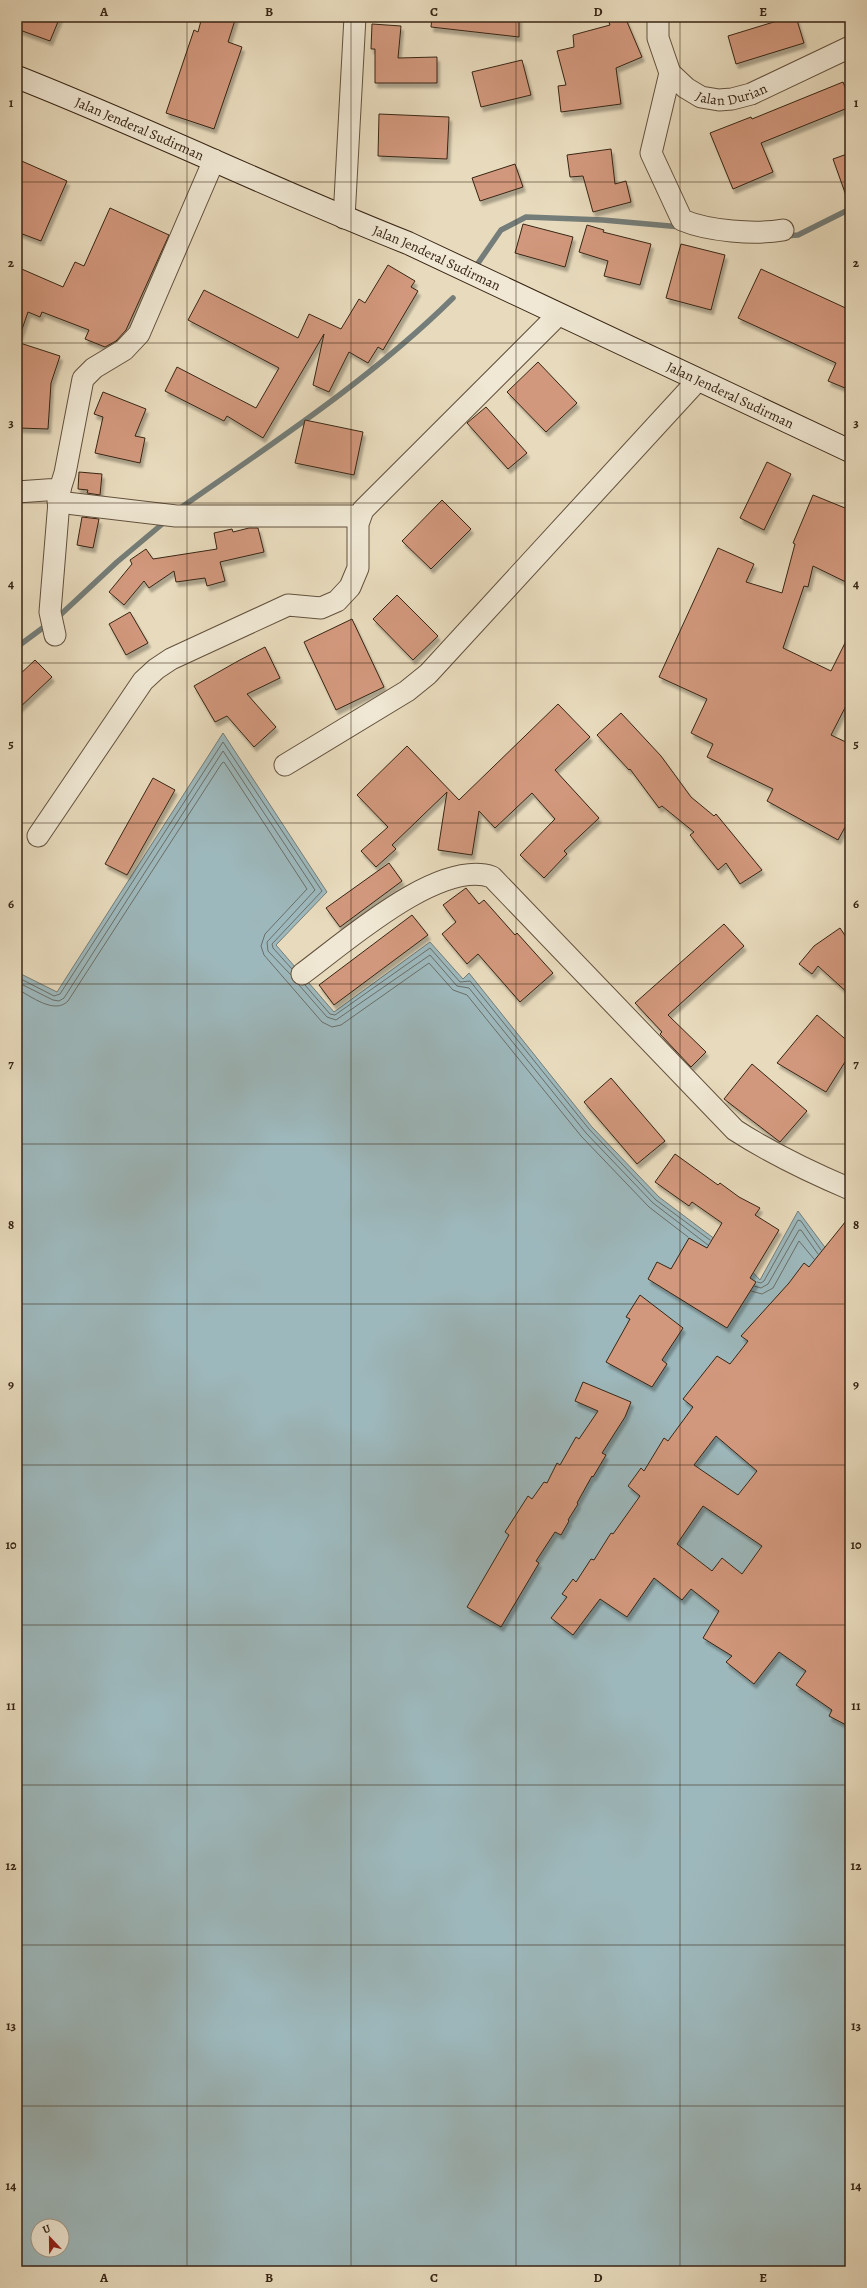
<svg xmlns="http://www.w3.org/2000/svg" width="867" height="2288" font-family="Alegreya,serif">
	<style>
		.water { fill: #9db8bc; stroke: #747d79; fill-rule: evenodd }
		.lines { fill: none; stroke-linecap: round; stroke-linejoin: round }
		.shore { stroke: #6a6e68; stroke-width: 1 }
		.stream { stroke: #747d79; stroke-width: 5.5 }
		.building { fill: #d2987d; stroke: #372514; fill-rule: evenodd; filter: url(#shadow) }
		.minor-casing { stroke: #63523e; stroke-width: 23 }
		.secondary-casing { stroke: #372514; stroke-width: 24 }
		.minor { stroke: #f0e8d4; stroke-width: 21 }
		.secondary { stroke: #f0e8d4; stroke-width: 22 }
		.grid { fill: none; stroke: #372514; stroke-width: 1; stroke-opacity: 0.55 }
		.labels { text-anchor: middle; dominant-baseline: central; stroke-width: 3; stroke-linejoin: round; paint-order: stroke }
		.street-label { font-size: 14px; fill: #372514; stroke: #f0e8d4 }
		.neatline { fill: none; stroke: #372514; stroke-width: 1.5 }
		.grid-label { font-size: 13px; text-anchor: middle; font-weight: bold; fill: #372514 }
	</style>
	<defs>
		<filter id="shadow"><feDropShadow dx="2.5" dy="4.5" stdDeviation="1" flood-color="#0004"/></filter>
	</defs>
	<rect width="100%" height="100%" fill="#e8dbbd"/>
	<filter id="stains"><feTurbulence type="fractalNoise" baseFrequency=".005" numOctaves="4"/><feColorMatrix values="0 0 0 0 .2 0 0 0 0 .09 0 0 0 0 .02 0 0 0 .5 -.17"/></filter>
	<radialGradient id="worn" r=".72"><stop offset=".6" stop-color="#630" stop-opacity="0"/><stop offset="1" stop-color="#630" stop-opacity=".3"/></radialGradient>
	<path class="water" d="M 223,733 L 327,892 L 276,945 L 334,1012 L 430,942 L 463,979 L 469,973 L 592,1127 L 659,1197 L 740,1258 L 760,1280 L 798,1211 L 850,1281 L 850,2271 L 17,2271 L 17,972 L 57,992 ZM 38,2226 L 62,2226 L 62,2250 L 38,2250 Z"/>
	<g class="lines">
		<path class="shore" d="M 17,977 L 54,996 L 60,994 L 223,742 L 322,891 L 272,944 L 273,948 L 292,969
			M 17,982 L 53,1000 L 59,1001 L 64,998 L 223,751 L 315,890 L 267,942 L 268,951 L 291,975
			M 299,985 L 327,1017 L 336,1020 L 430,955 L 457,986 L 469,988 L 586,1133 L 653,1203 L 708,1245
			M 305,985 L 330,1014 L 335,1015 L 430,948 L 460,982 L 470,981 L 589,1129 L 656,1200 L 710,1240
			M 17,989 C 31,996 54,1015 68,1001 L 222,763 L 224,762 L 307,889 L 265,934 L 261,946 L 264,955 L 322,1022 L 332,1027 L 341,1025 L 429,963 L 453,990 L 467,995 L 581,1136 L 649,1207 L 688,1237
			M 757,1282 L 761,1283 L 764,1281 L 798,1220 L 801,1221 L 821,1250
			M 754,1286 L 761,1288 L 768,1284 L 799,1230 L 801,1230 L 818,1254
			M 751,1291 L 762,1294 L 773,1288 L 799,1241 L 814,1259"/>
		<path class="stream" d="M 785,236 L 798,235 L 850,209
			M 474,269 L 501,230 L 526,217 L 603,220 L 681,227
			M 179,509 C 273,443 371,379 453,298
			M 57,618 L 117,562 L 167,520
			M 17,647 L 48,624"/>
	</g>
	<path class="building" d="M 17,17 L 60,17 L 50,41 L 17,29 Z
		M 202,17 L 236,17 L 228,42 L 242,47 L 214,129 L 166,113 L 194,30 L 198,32 Z
		M 432,17 L 519,17 L 519,37 L 431,27 Z
		M 607,17 L 625,17 L 642,57 L 616,68 L 621,104 L 561,112 L 558,86 L 566,85 L 557,51 L 574,47 L 573,35 L 610,25 Z
		M 790,17 L 796,17 L 804,43 L 736,64 L 728,36 Z
		M 372,24 L 401,26 L 398,58 L 437,57 L 437,83 L 375,83 L 375,49 L 371,49 Z
		M 522,60 L 531,95 L 481,107 L 472,72 Z
		M 843,82 L 850,99 L 850,107 L 761,143 L 773,172 L 733,189 L 710,133 L 751,117 L 752,119 Z
		M 379,114 L 449,117 L 447,159 L 378,156 Z
		M 611,149 L 615,184 L 626,181 L 631,202 L 593,212 L 583,176 L 570,177 L 567,155 Z
		M 850,153 L 850,201 L 848,201 L 833,159 Z
		M 17,159 L 67,181 L 41,241 L 17,232 Z
		M 515,164 L 523,187 L 480,201 L 472,178 Z
		M 110,208 L 169,235 L 126,330 L 116,341 L 105,347 L 85,339 L 89,330 L 42,312 L 40,317 L 28,312 L 19,338 L 17,338 L 17,267 L 63,287 L 75,262 L 84,266 Z
		M 523,224 L 573,237 L 565,267 L 515,253 Z
		M 587,225 L 604,230 L 603,232 L 651,244 L 640,285 L 604,276 L 608,261 L 579,252 Z
		M 681,244 L 725,255 L 711,310 L 666,298 Z
		M 388,265 L 415,281 L 411,287 L 418,291 L 383,350 L 378,347 L 368,363 L 349,352 L 329,392 L 313,385 L 324,334 L 263,438 L 227,416 L 224,421 L 165,391 L 177,367 L 256,408 L 279,368 L 188,320 L 204,290 L 298,338 L 309,314 L 341,329 L 359,299 L 365,303 Z
		M 761,269 L 850,310 L 850,390 L 828,381 L 836,363 L 738,318 Z
		M 17,342 L 60,356 L 51,383 L 48,429 L 19,428 L 21,403 L 17,402 Z
		M 538,362 L 577,403 L 546,432 L 507,392 Z
		M 103,392 L 146,409 L 135,436 L 145,438 L 140,463 L 95,453 L 103,417 L 94,414 Z
		M 486,407 L 527,453 L 508,469 L 467,423 Z
		M 305,420 L 363,432 L 354,475 L 295,463 Z
		M 767,462 L 791,474 L 764,530 L 740,518 Z
		M 79,472 L 102,474 L 100,495 L 87,493 L 88,490 L 78,489 Z
		M 813,495 L 850,510 L 850,584 L 813,566 L 808,587 L 804,586 L 783,648 L 831,671 L 850,633 L 850,698 L 831,735 L 850,744 L 850,818 L 838,840 L 767,801 L 773,789 L 707,757 L 713,744 L 691,733 L 707,699 L 659,677 L 718,548 L 754,564 L 746,582 L 782,593 L 795,544 L 793,543 Z
		M 442,500 L 471,529 L 431,569 L 402,541 Z
		M 82,517 L 99,519 L 93,548 L 77,545 Z
		M 249,528 L 258,528 L 264,552 L 220,562 L 225,581 L 207,586 L 205,578 L 176,582 L 174,571 L 149,588 L 144,581 L 124,605 L 109,592 L 132,564 L 130,560 L 146,549 L 153,559 L 217,549 L 214,533 L 232,529 L 233,532 Z
		M 397,595 L 438,636 L 413,660 L 373,619 Z
		M 130,612 L 148,643 L 126,655 L 109,624 Z
		M 352,619 L 384,687 L 336,710 L 304,642 Z
		M 265,647 L 280,678 L 247,694 L 276,727 L 254,747 L 227,716 L 215,722 L 194,686 L 238,661 Z
		M 35,660 L 52,677 L 17,710 L 17,677 Z
		M 558,704 L 590,737 L 555,770 L 599,818 L 564,851 L 567,854 L 544,878 L 520,855 L 555,819 L 532,793 L 495,828 L 479,811 L 472,855 L 438,850 L 447,792 L 392,845 L 396,849 L 376,867 L 361,851 L 388,827 L 357,795 L 407,746 L 459,800 Z
		M 621,713 L 661,756 L 691,797 L 714,816 L 716,814 L 762,870 L 740,884 L 726,863 L 718,870 L 690,835 L 694,832 L 662,806 L 659,808 L 630,769 L 629,770 L 597,735 Z
		M 153,778 L 175,790 L 127,875 L 105,864 Z
		M 389,863 L 402,881 L 340,927 L 326,908 Z
		M 466,888 L 479,904 L 484,900 L 515,935 L 517,933 L 553,973 L 520,1002 L 478,954 L 467,964 L 442,934 L 456,922 L 443,905 Z
		M 412,915 L 428,935 L 334,1005 L 319,985 Z
		M 724,924 L 744,946 L 668,1015 L 706,1052 L 691,1067 L 660,1034 L 662,1032 L 635,1003 Z
		M 840,928 L 850,943 L 850,995 L 818,966 L 812,974 L 799,964 L 814,946 Z
		M 817,1015 L 850,1043 L 850,1054 L 826,1092 L 777,1063 Z
		M 752,1064 L 807,1111 L 780,1142 L 724,1099 Z
		M 611,1078 L 665,1141 L 637,1164 L 584,1102 Z
		M 675,1154 L 718,1185 L 720,1183 L 739,1197 L 760,1208 L 755,1215 L 779,1230 L 750,1278 L 756,1282 L 727,1328 L 648,1279 L 657,1262 L 671,1269 L 689,1238 L 707,1248 L 722,1223 L 692,1202 L 689,1206 L 655,1182 Z
		M 850,1216 L 850,1727 L 829,1716 L 832,1710 L 796,1685 L 806,1671 L 779,1652 L 754,1684 L 726,1662 L 732,1656 L 703,1638 L 719,1611 L 691,1589 L 682,1600 L 654,1578 L 627,1617 L 600,1599 L 573,1635 L 551,1618 L 567,1597 L 562,1594 L 573,1579 L 576,1582 L 591,1559 L 594,1560 L 611,1533 L 613,1534 L 640,1496 L 628,1486 L 641,1468 L 644,1471 L 664,1438 L 668,1441 L 693,1407 L 683,1399 L 717,1356 L 730,1364 L 748,1341 L 741,1336 L 789,1283 L 804,1263 L 809,1267 ZM 716,1436 L 757,1471 L 738,1495 L 694,1465 ZM 703,1506 L 762,1546 L 742,1574 L 722,1558 L 712,1571 L 677,1544 Z
		M 640,1295 L 683,1328 L 662,1360 L 667,1364 L 652,1387 L 606,1362 L 630,1319 L 626,1317 Z
		M 583,1382 L 631,1402 L 625,1417 L 602,1453 L 606,1455 L 593,1477 L 592,1476 L 577,1503 L 578,1504 L 568,1520 L 569,1521 L 561,1535 L 555,1532 L 536,1561 L 539,1563 L 501,1627 L 467,1607 L 509,1535 L 505,1532 L 528,1496 L 532,1499 L 544,1482 L 547,1483 L 557,1463 L 560,1465 L 576,1437 L 579,1439 L 598,1411 L 575,1401 Z"/>
	<g class="lines">
		<g class="minor-casing">
			<g id="minor">
				<path id="s1" d="M 658,17 L 658,38 L 670,73 L 686,88 L 701,97 L 719,100 L 732,99 L 751,94 L 850,47"/>
				<path d="M 670,73 L 651,153 L 682,220 C 708,231 755,235 783,230"/>
				<path d="M 344,218 L 355,17"/>
				<path d="M 17,492 L 60,489 L 65,473 L 83,379 L 94,368 L 124,350 L 139,334 L 214,160"/>
				<path d="M 58,502 L 176,516 L 360,516"/>
				<path d="M 55,635 L 50,612 L 60,489"/>
				<path d="M 285,765 L 407,691 L 428,674 L 698,380"/>
				<path d="M 38,836 L 143,681 L 156,669 L 171,659 L 288,605 L 321,608 L 337,601 L 350,587 L 358,568 L 358,524 L 363,510 L 558,315"/>
				<path d="M 302,974 C 343,944 439,858 492,877 L 735,1130 C 772,1154 810,1172 850,1189"/>
			</g>
		</g>
		<g class="secondary-casing">
			<g id="secondary">
				<path id="s2" d="M 17,77 C 149,129 276,191 408,243 L 850,451"/>
			</g>
		</g>
		<use href="#minor" class="minor"/>
		<use href="#secondary" class="secondary"/>
	</g>
	<path class="grid" d="M 187,17 L 187,2271M 351,17 L 351,2271M 516,17 L 516,2271M 680,17 L 680,2271M 17,182 L 850,182M 17,343 L 850,343M 17,503 L 850,503M 17,663 L 850,663M 17,823 L 850,823M 17,984 L 850,984M 17,1144 L 850,1144M 17,1304 L 850,1304M 17,1465 L 850,1465M 17,1625 L 850,1625M 17,1785 L 850,1785M 17,1945 L 850,1945M 17,2106 L 850,2106"/>
	<g class="labels">
		<g class="street-label">
			<text stroke="none"><textPath href="#s1" startOffset="129">Jalan Durian</textPath></text>
			<text stroke="none"><textPath href="#s2" startOffset="133">Jalan Jenderal Sudirman</textPath></text>
			<text stroke="none"><textPath href="#s2" startOffset="457">Jalan Jenderal Sudirman</textPath></text>
			<text stroke="none"><textPath href="#s2" startOffset="781">Jalan Jenderal Sudirman</textPath></text>
		</g>
	</g>
	<rect width="867" height="2288" fill="none" stroke="#e8dbbd" stroke-width="44"/>
	<g transform="translate(50 2238) rotate(338)"><circle r="19" fill="#f0e8d4" stroke="#a69a87"/>
	<path d="M0-3L7 15L0 10L-7 15Z" fill="#8f2418"/>
	<text y="-6" font-size="11" font-weight="bold" text-anchor="middle" fill="#372514">U</text>
	</g>
	<rect x="22" y="22" width="823" height="2244" class="neatline"/>
	<g class="grid-label">
		<text x="104" y="16">A</text>
		<text x="269" y="16">B</text>
		<text x="434" y="16">C</text>
		<text x="598" y="16">D</text>
		<text x="763" y="16">E</text>
		<text x="11" y="107">1</text>
		<text x="856" y="107">1</text>
		<text x="11" y="267">2</text>
		<text x="856" y="267">2</text>
		<text x="11" y="427">3</text>
		<text x="856" y="427">3</text>
		<text x="11" y="588">4</text>
		<text x="856" y="588">4</text>
		<text x="11" y="748">5</text>
		<text x="856" y="748">5</text>
		<text x="11" y="908">6</text>
		<text x="856" y="908">6</text>
		<text x="11" y="1068">7</text>
		<text x="856" y="1068">7</text>
		<text x="11" y="1229">8</text>
		<text x="856" y="1229">8</text>
		<text x="11" y="1389">9</text>
		<text x="856" y="1389">9</text>
		<text x="11" y="1549">10</text>
		<text x="856" y="1549">10</text>
		<text x="11" y="1710">11</text>
		<text x="856" y="1710">11</text>
		<text x="11" y="1870">12</text>
		<text x="856" y="1870">12</text>
		<text x="11" y="2030">13</text>
		<text x="856" y="2030">13</text>
		<text x="11" y="2190">14</text>
		<text x="856" y="2190">14</text>
		<text x="104" y="2282">A</text>
		<text x="269" y="2282">B</text>
		<text x="434" y="2282">C</text>
		<text x="598" y="2282">D</text>
		<text x="763" y="2282">E</text>
	</g>
	<rect width="100%" height="100%" filter="url(#stains)"/>
	<rect width="100%" height="100%" fill="url(#worn)"/>
</svg>
